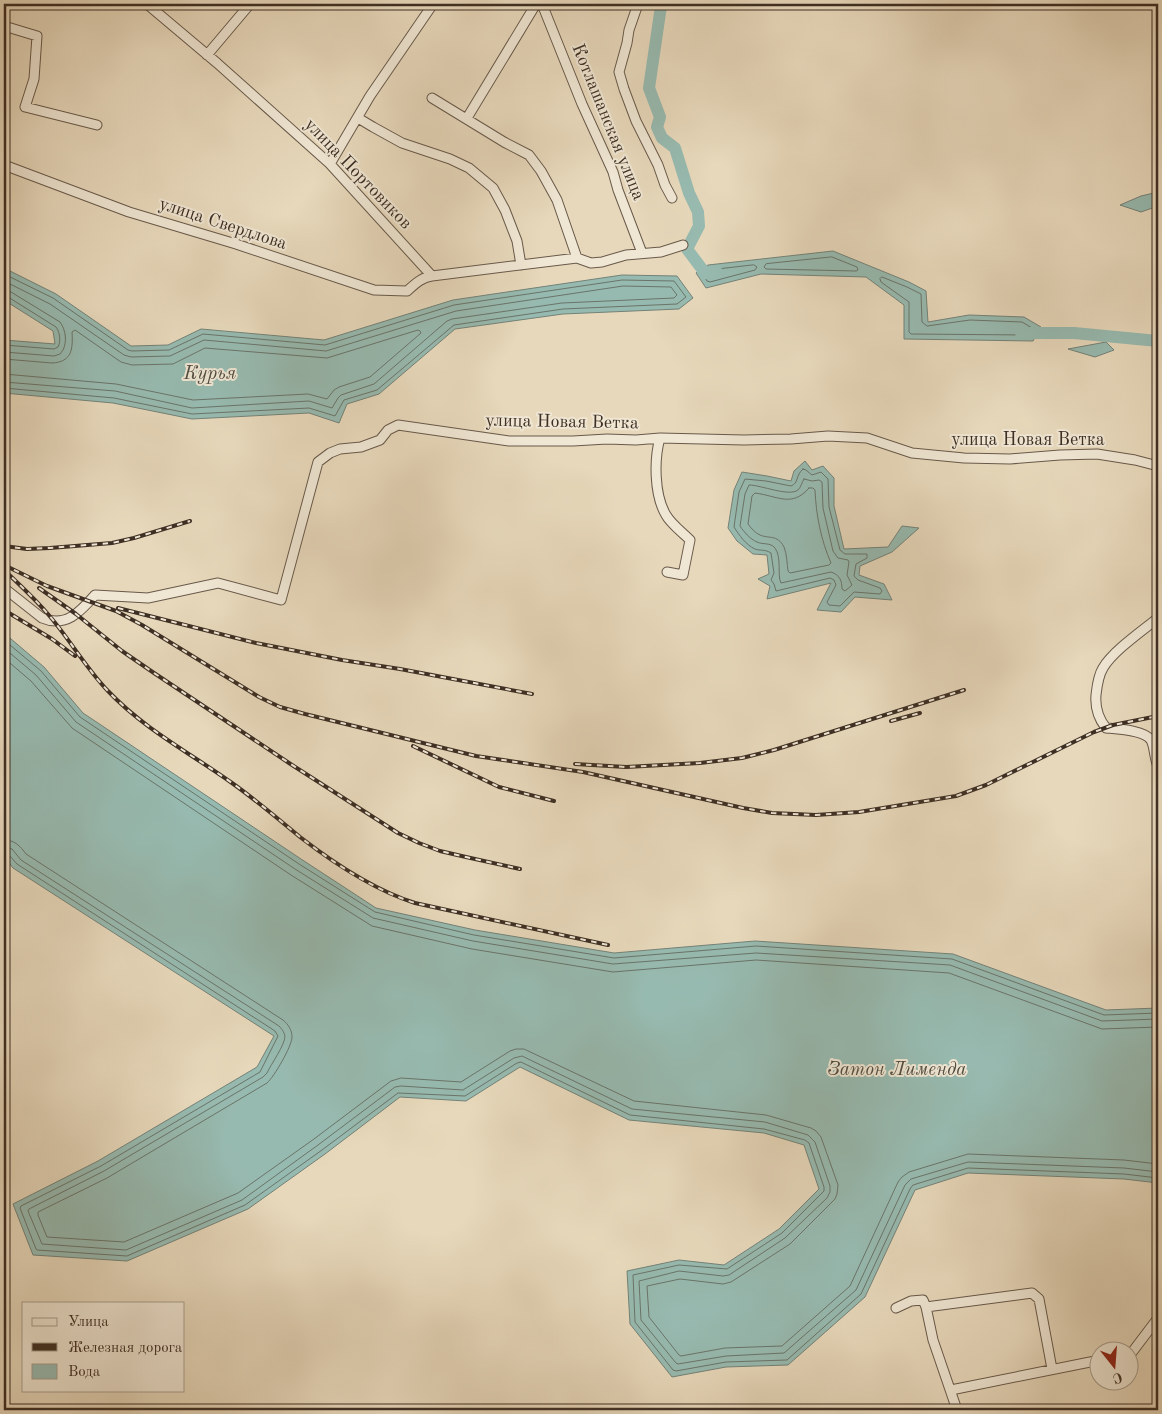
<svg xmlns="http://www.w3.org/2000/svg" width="1162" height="1414" font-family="'Old Standard TT',serif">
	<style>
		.water { fill: #97bab0; stroke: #738278 }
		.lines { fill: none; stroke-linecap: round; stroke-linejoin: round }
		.shore { stroke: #6a746a; stroke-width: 1 }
		.river { stroke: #97bab0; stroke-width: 12 }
		.minor-casing { stroke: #68594a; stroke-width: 11 }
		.minor { stroke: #efe6d3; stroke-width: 9 }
		.rail-casing { stroke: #3e2f24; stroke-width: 4 }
		.rail { stroke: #efe6d3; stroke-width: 2; stroke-dasharray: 5.5; stroke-linecap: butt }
		.labels { text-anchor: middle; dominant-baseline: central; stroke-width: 4; stroke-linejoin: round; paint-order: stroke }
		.street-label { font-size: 18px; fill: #3e2f24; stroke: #efe6d3 }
		.water-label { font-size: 19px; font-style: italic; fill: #504b40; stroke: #efe6d3 }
	</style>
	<rect width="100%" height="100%" fill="#e7d8bb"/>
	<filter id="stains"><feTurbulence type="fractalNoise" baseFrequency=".004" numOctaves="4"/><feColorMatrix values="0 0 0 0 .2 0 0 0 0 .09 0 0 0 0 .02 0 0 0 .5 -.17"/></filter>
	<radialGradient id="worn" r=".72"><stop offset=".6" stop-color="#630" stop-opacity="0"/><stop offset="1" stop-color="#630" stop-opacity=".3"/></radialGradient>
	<path class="water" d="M 1158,192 L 1158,206 L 1141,212 L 1120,205 L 1141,196 Z
		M 833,251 L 909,282 L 926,291 L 928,322 L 969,315 L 1024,317 L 1041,327 L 1033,341 L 904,339 L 904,305 L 866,277 L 761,274 L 706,288 L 696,273 L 708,265 Z
		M 4,268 L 56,294 L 131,346 L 168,345 L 201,329 L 324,340 L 453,300 L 622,275 L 677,276 L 693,298 L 679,309 L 563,314 L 455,329 L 379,394 L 347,404 L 339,423 L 309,413 L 192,419 L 113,403 L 4,393 L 4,340 L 55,344 L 53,331 L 4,300 Z
		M 1106,342 L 1114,350 L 1095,357 L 1068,349 Z
		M 805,461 L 812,470 L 823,466 L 834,478 L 834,506 L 844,549 L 888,547 L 902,526 L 919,528 L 892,552 L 860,566 L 859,575 L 884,584 L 892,600 L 855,597 L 841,612 L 817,610 L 831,583 L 767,599 L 770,586 L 758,579 L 769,574 L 767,555 L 753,554 L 737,541 L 728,528 L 734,490 L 742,472 L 767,476 L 791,481 L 794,471 Z
		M 4,633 L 44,667 L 83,713 L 301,859 L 376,908 L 475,930 L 614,953 L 755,941 L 953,954 L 1106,1010 L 1158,1008 L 1158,1183 L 1124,1179 L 968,1173 L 915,1190 L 865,1297 L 788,1365 L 726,1367 L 672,1377 L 630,1324 L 627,1271 L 679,1260 L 724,1265 L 779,1229 L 819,1189 L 804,1145 L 764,1133 L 629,1120 L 520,1067 L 466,1101 L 400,1097 L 325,1154 L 248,1209 L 127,1261 L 33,1255 L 13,1204 L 98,1161 L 257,1067 L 274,1036 L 13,868 L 4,856 Z"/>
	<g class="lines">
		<path class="shore" d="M 832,257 L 857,267 L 858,270 L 856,271 L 766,269 L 764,267 L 766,264 Z
			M 754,265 L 757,267 L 755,270 L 710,282 L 707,281 L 704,276 L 705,273 L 710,270 Z
			M 4,274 L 53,298 L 128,350 L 132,351 L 169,350 L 203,334 L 325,345 L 454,305 L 622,280 L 674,281 L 686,297 L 677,304 L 563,309 L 454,325 L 377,390 L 344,400 L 335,416 L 309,408 L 192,414 L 114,398 L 4,388
			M 882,277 L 907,287 L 921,294 L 922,322 L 927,326 L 970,320 L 1022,322 L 1032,328 L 1033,330 L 1028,335 L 911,334 L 909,332 L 909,302 L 881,282 L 880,279 Z
			M 4,281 L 50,304 L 124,355 L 131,357 L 170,356 L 204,340 L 326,351 L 456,311 L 623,286 L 671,287 L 677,295 L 674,298 L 562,303 L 452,319 L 447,321 L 374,384 L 341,395 L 338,398 L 332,408 L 309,401 L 192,408 L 115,391 L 4,382
			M 4,290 L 11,292 L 60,322 C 66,330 67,342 63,350 L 60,354 L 54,356 L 4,352
			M 4,297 L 8,297 L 56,327 C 60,332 61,342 58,347 L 54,349 L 4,345
			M 4,359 L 52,363 C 72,362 73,349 72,332 L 75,330 L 121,362 L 132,365 L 173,364 L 205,348 L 327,358 L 418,330 L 420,331 L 421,333 L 370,377 L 339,387 L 334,390 L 327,399 L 308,394 L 193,400 L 116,384 L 4,374
			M 803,469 L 806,470 L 812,475 L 821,472 L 828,479 L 829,507 L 840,550 L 845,554 L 867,554 L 867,558 L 856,564 L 854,576 L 858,580 L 880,588 L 882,591 L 880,594 L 854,592 L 840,606 L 829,605 L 827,602 L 836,585 L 834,580 L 830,578 L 776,591 L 774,584 L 771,580 L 774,573 L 771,553 C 765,549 760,551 755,549 C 746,545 739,535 734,527 L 739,492 L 745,479 L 766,481 L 791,486 C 799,483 795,476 803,469 Z
			M 804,479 L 812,481 L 819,480 L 822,482 L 823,508 L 833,551 L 838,558 L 848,560 L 849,562 L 847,575 L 852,585 L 845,591 L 842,589 C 842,581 840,575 831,572 L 781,583 C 777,576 782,557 775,548 C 770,542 763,545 757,542 C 750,539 744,532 740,526 L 745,494 L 749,485 C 761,485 789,497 798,490 C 801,487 802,482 804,479 Z
			M 809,488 L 813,488 L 815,490 C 816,515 821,540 831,563 L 829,565 L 790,573 L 788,571 C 787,564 787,554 784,547 C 777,534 769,539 760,535 C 755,533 751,528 748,524 L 752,496 L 755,493 C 778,496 792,508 809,488 Z
			M 4,640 L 41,671 L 80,717 L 299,864 L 375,912 L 474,935 L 614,958 L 756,946 L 952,959 L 1104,1015 L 1158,1013
			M 4,648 L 36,675 L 76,722 L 295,869 L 373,918 L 473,941 L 613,964 L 756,953 L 950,965 L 1102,1021 L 1158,1019
			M 4,658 L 31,681 L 72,728 L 291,875 L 372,926 L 472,949 L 613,972 L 756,960 L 949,973 L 1102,1029 L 1158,1027
			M 4,840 C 15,840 20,846 26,854 L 283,1020 C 288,1024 292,1030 292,1037 C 292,1046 274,1077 267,1083 L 107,1178 L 38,1212 L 38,1215 L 47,1237 L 124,1242 L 238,1193 L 314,1139 L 391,1081 L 401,1078 L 461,1082 L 510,1051 L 516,1049 L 524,1049 L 634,1101 L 766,1115 L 811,1128 L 816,1131 L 821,1137 L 838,1185 L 837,1194 L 835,1199 L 790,1244 L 731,1282 L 723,1284 L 680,1279 L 647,1286 L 649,1317 L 679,1355 L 681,1356 L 725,1348 L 782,1346 L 850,1286 L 898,1182 L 902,1177 L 909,1172 L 968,1154 L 1124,1160 L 1158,1164
			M 4,847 L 12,849 L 21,860 L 279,1026 C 282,1029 284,1032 285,1036 C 285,1045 271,1064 267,1073 L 263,1077 L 104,1171 L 29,1209 L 28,1211 L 42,1244 L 126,1250 L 242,1200 L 318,1145 L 395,1087 L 401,1086 L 463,1090 L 514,1058 L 522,1056 L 632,1109 L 765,1122 L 808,1135 L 815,1142 L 830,1186 L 830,1192 L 827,1198 L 785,1238 L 729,1275 L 723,1276 L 679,1271 L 639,1281 L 641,1320 L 676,1363 L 678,1364 L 726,1356 L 784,1353 L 856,1290 L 905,1185 L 911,1179 L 968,1162 L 1124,1168 L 1158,1172
			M 4,853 L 9,855 L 17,864 L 275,1031 L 278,1036 L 260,1072 L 101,1166 L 21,1206 L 20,1208 L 36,1249 L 37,1250 L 127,1256 L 245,1205 L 322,1150 L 398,1093 L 465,1096 L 517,1063 L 521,1062 L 630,1115 L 764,1129 L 805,1140 L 809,1143 L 824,1187 L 824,1191 L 782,1233 L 727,1269 L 679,1265 L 633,1275 L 635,1322 L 673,1370 L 676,1371 L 726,1362 L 787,1360 L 861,1294 L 910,1189 L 913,1185 L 968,1168 L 1124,1174 L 1158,1178"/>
		<path class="river" d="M 664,4 L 661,6 L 649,88 L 660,117 L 657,127 L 662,138 L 675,148 L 689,193 L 698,212 L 699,226 L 687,249 L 705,273 L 717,272
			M 1021,333 L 1074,333 L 1158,341"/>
		<g class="minor-casing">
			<path id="minor" d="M 147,4 L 217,63 L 330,164 L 432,276
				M 542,4 L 582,104 L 613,172 L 618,190 L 642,253
				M 638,4 L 629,30 L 627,43 L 619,72 L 624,89 L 636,121 L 658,165 L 665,185 L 672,198
				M 4,26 L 37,36 L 34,79 L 25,107 L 97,125
				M 207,55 L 250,4
				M 432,98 L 504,142 L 529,155 L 541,171 L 557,200 L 577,258
				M 358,118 L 373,127 L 402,143 L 450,159 L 469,168 L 493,188 L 505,210 L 517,241 L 521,265
				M 467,118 L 536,4
				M 330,164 L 370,96 L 433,4
				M 4,165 L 129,212 L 236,244 L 374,290 L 407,291 C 415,284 422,277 432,276 L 577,258 L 591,263 L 602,262 L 626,255 L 661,252 L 683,245
				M 667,572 L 683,575 L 690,540 C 682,532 671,524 666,515 C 654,495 654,459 660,438 L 744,440 L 791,439 L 828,436 L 867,438 L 912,453 L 964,458 L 1010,459 L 1060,455 L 1097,454 L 1135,460 L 1158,466
				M 4,588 L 42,618 C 66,628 80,612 95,595 L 148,598 L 218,583 L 281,600 L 318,462 L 330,453 L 340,449 L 361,447 L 380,440 L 388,430 L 398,425 L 509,441 L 573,441 L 607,439 L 636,440 L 660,438
				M 1158,618 C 1142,631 1113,651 1103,668 C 1098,676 1097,686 1096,695 C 1095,707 1098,718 1106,728 C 1117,729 1144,730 1151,740 C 1155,747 1154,759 1158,766
				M 926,1307 L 1032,1293 L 1039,1299 L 1052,1369
				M 896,1308 L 911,1301 L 923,1300 L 926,1307 L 933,1340 L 957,1410
				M 1130,1355 L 1158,1318
				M 951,1390 L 1100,1360"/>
		</g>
		<use href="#minor" class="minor"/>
		<g class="rail-casing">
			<path id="rail" d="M 4,546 L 27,549 L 50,548 L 112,543 L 134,538 L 190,521
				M 4,565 L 47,586 L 116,611 L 142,625 L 259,697 L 280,707 L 305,714 L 476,756 L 583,772 L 743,808 L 772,813 L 816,815 L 859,812 L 956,796 L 986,785 L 1094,732 L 1113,725 L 1158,716
				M 4,570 C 19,584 34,598 47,613 C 69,638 85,667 108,691 C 144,729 190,753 232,783 C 256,800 278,819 300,837 C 335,864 374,890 415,903 L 608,945
				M 39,588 L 76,614 L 122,651 L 154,673 L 289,763 L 398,833 L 419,843 L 440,851 L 466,857 L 520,869
				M 118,608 L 256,643 L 342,660 L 400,669 L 532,694
				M 4,610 L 52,639 L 75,656
				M 891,721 L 920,713
				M 413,746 L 499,787 L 554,801
				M 575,764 L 626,767 L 700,763 L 742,758 L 774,750 L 964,690"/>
		</g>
		<use href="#rail" class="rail"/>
	</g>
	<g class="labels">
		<g class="street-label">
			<text transform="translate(608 122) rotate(68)">Котлашанская улица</text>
			<text transform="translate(358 174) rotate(46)">улица Портовиков</text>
			<text transform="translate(223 224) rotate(18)">улица Свердлова</text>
			<text transform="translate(562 422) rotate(1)">улица Новая Ветка</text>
			<text x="1028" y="440">улица Новая Ветка</text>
		</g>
		<g class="water-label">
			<text x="210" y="374">Курья</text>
			<text x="897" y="1070">Затон Лименда</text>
		</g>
	</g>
	<rect width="1162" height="1414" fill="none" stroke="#e7d8bb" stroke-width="20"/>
	<rect x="5" y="5" width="1152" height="1404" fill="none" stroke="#3e2f24" stroke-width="2.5"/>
	<rect x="10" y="10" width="1142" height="1394" fill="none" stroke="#3e2f24"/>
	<rect x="22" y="1302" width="162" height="90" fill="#efe6d3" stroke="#a89d8d"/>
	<rect x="32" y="1318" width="25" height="8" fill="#efe6d3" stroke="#a89d8d"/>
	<text x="68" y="1326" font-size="15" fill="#3e2f24">Улица</text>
	<rect x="32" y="1343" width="25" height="8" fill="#3e2f24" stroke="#a89d8d"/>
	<text x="68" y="1352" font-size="15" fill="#3e2f24">Железная дорога</text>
	<rect x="32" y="1364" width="25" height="15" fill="#97bab0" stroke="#a89d8d"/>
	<text x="68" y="1376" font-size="15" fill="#3e2f24">Вода</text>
	<g transform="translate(1114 1366) rotate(163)"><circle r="24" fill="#efe6d3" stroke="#a89d8d"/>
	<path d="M0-4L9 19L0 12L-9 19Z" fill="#8f2418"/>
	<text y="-8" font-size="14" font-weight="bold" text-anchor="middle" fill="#3e2f24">С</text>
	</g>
	<rect width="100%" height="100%" filter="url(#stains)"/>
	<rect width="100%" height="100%" fill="url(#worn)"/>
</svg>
